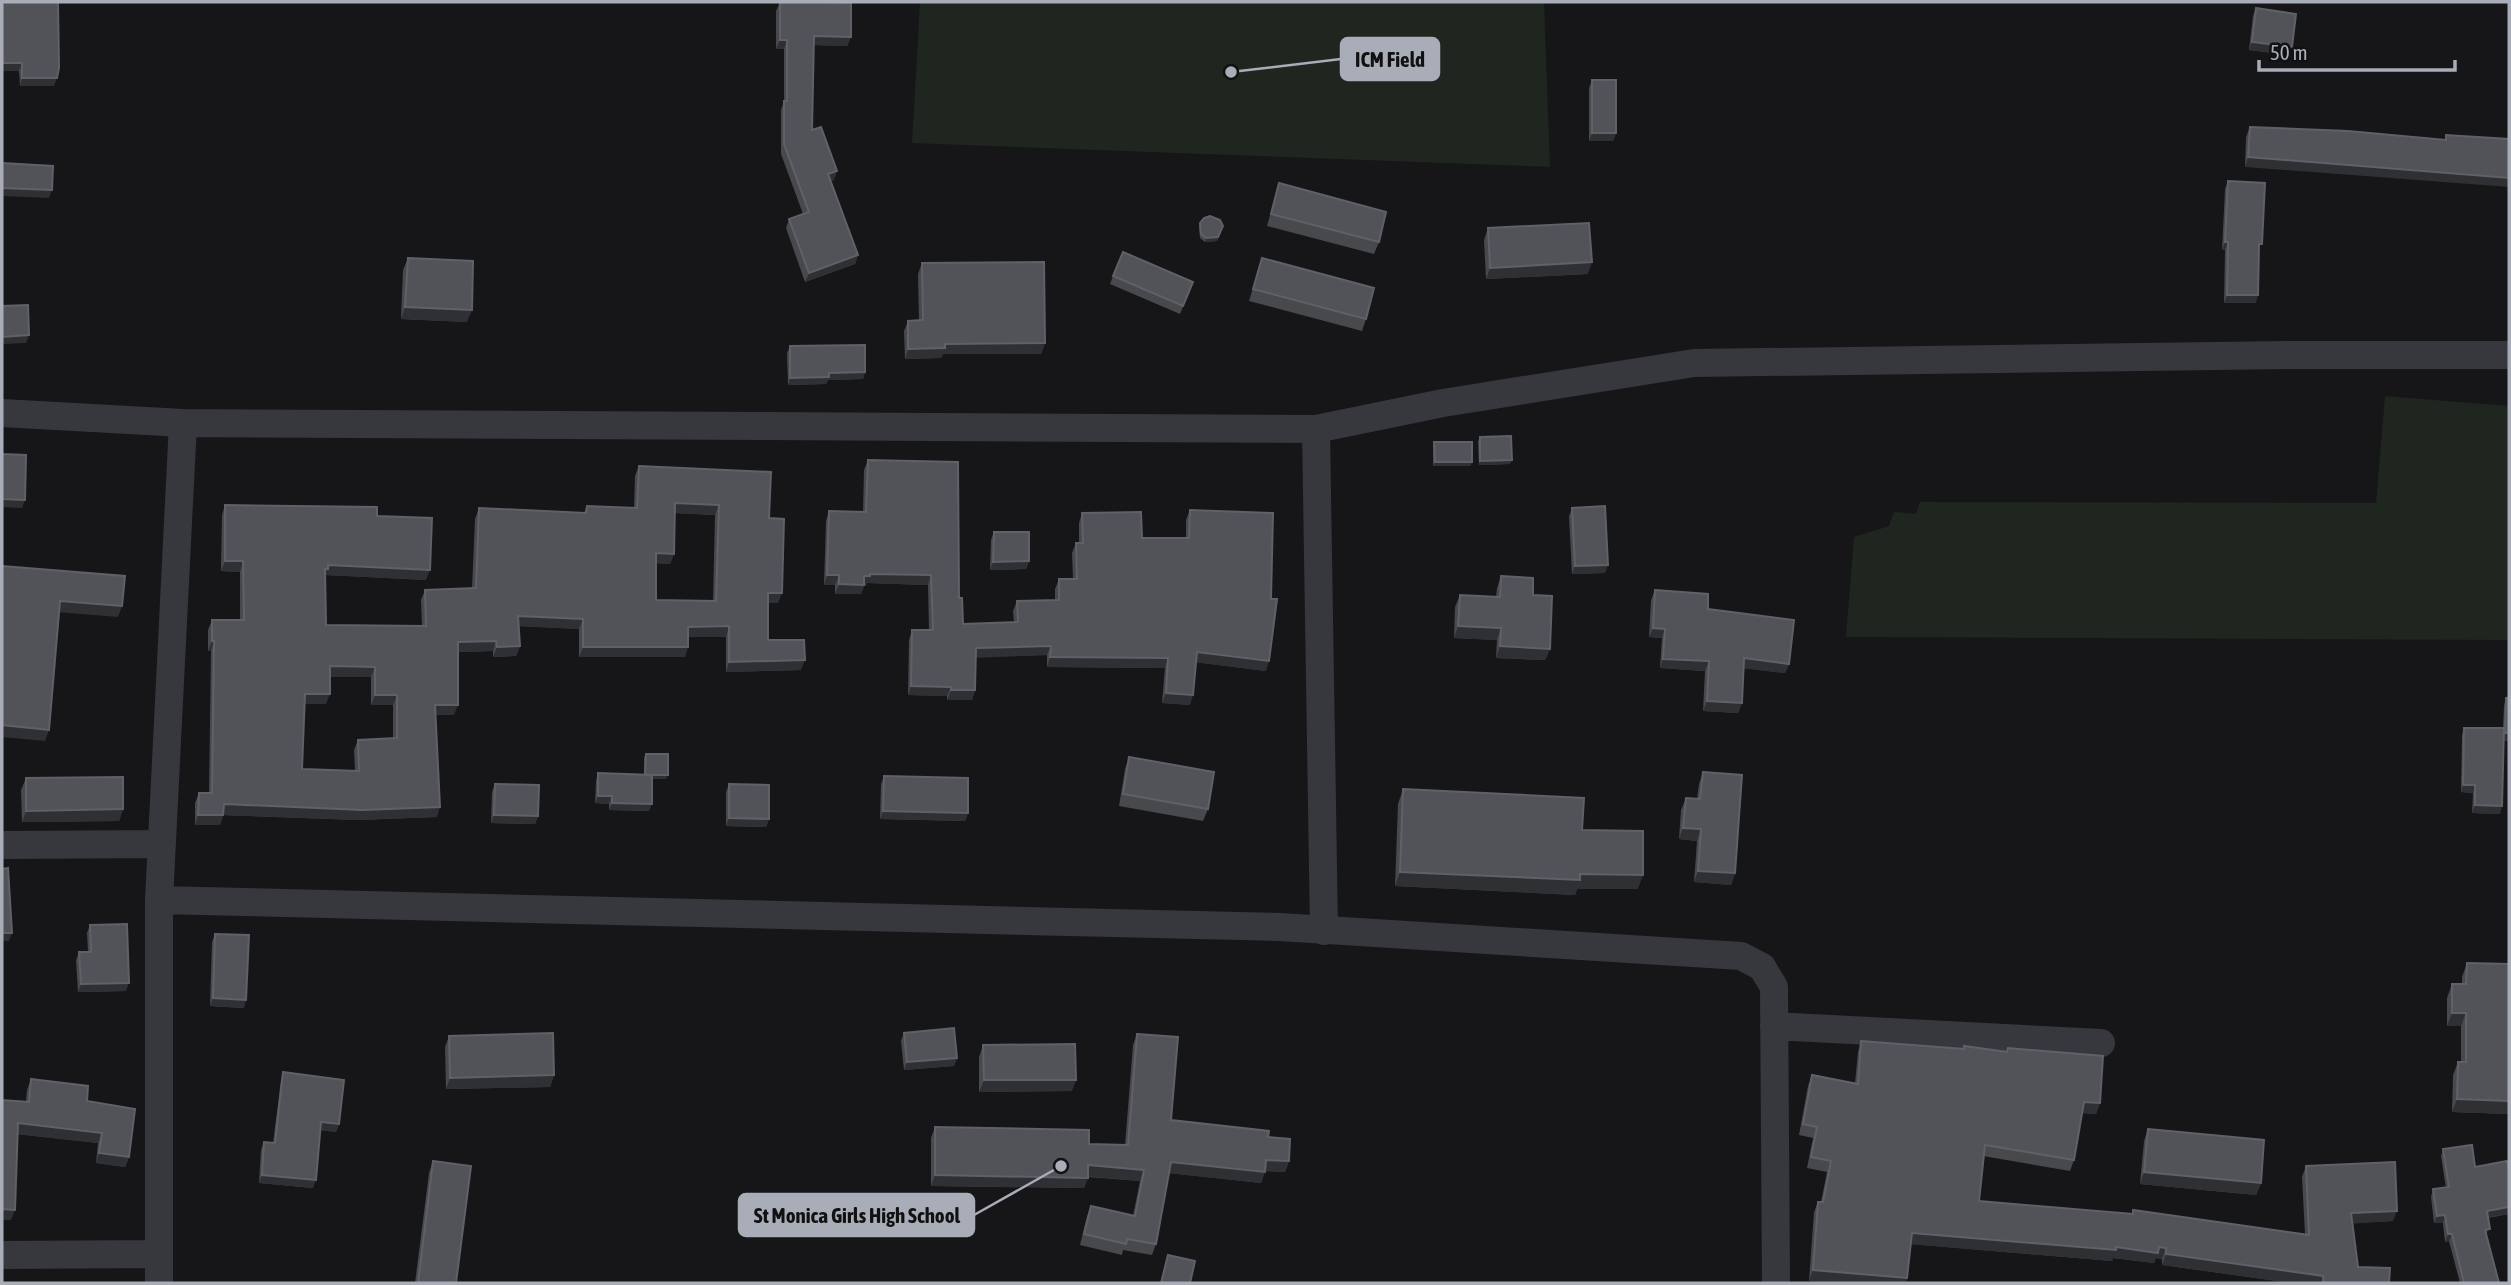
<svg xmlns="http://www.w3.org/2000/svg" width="2511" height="1285" font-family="'Asap Condensed',sans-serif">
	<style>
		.green { fill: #1e261f }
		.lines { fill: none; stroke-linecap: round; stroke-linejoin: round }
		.minor { stroke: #37383d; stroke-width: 28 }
		.wall { fill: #47494d; fill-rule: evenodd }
		.shaded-wall { fill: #2f3033 }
		.building { fill: #525359; stroke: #5f6168; stroke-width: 2; fill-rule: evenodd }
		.leader { fill: none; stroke: #a8adb8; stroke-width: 2.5 }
		.callout-dot { fill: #a8adb8; stroke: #111113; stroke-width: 2.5 }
		.callout { fill: #a8adb8; stroke: #a8adb8; stroke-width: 2.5 }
		.callout-label { font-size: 21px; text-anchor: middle; font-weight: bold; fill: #111 }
	</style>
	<rect width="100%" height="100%" fill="#161618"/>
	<path class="green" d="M 920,2 L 1544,2 L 1550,167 L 912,143 Z
		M 2385,396 L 2509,406 L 2509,640 L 1846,637 L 1854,537 L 1889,526 L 1894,512 L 1916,514 L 1920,502 L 2376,503 Z"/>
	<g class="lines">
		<path class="minor" d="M 2,413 L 183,423 L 1316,429 L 1443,403 L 1694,363 L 2295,355 L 2509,355
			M 1316,429 L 1324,931
			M 2,845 L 162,844
			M 159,900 L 1280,927 L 1741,956 L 1762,967 L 1774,987 L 1776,1283
			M 1774,1026 L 2101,1043
			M 2,1255 L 157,1254
			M 159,1283 L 159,900 L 183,423"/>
	</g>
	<path class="wall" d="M 2,2 L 54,86 L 20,86 L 19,71 Z
		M 780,2 L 851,37 L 847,46 L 814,45 L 812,130 L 834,180 L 831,181 L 858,255 L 855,264 L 805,282 L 786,228 L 789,219 L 803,214 L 781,154 L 781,110 L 784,101 L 784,49 L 776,49 L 776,11 Z
		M 2256,8 L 2289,55 L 2249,50 L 2253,16 Z
		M 1592,80 L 1616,133 L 1613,141 L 1589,141 L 1589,88 Z
		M 2250,127 L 2445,140 L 2446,135 L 2509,139 L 2245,167 L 2246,137 Z
		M 2228,181 L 2256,303 L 2224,303 L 2225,250 L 2222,250 L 2225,189 Z
		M 1279,183 L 1379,242 L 1374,254 L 1267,226 Z
		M 1200,223 L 1223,226 L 1217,241 L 1205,242 L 1200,238 L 1199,227 Z
		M 1488,228 L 1588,274 L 1486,279 L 1484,240 Z
		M 408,258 L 467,322 L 401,319 L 403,270 Z
		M 1262,258 L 1366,319 L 1362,331 L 1249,301 Z
		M 922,263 L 1045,343 L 1041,354 L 943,354 L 941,358 L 905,359 L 904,331 L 908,321 L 919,321 L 918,274 Z
		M 1113,276 L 1190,290 L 1180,314 L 1110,284 Z
		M 790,346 L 865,372 L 863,379 L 828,380 L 826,384 L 788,385 L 787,353 Z
		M 1480,437 L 1510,464 L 1479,465 L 1478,441 Z
		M 1434,442 L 1472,462 L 1470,466 L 1433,466 L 1433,446 Z
		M 868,460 L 959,598 L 963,624 L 1014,622 L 1013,611 L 1017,601 L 1055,600 L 1055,589 L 1059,579 L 1073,579 L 1072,553 L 1076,543 L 1079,543 L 1079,523 L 1082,513 L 1142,538 L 1186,538 L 1186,520 L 1190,510 L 1266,671 L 1196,662 L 1190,705 L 1162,703 L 1165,668 L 1047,667 L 1047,655 L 976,657 L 975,690 L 972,700 L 947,700 L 947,696 L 908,695 L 909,640 L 912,630 L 929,630 L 928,585 L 867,583 L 866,586 L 864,586 L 861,594 L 835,594 L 835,585 L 824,585 L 826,521 L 829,511 L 863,512 L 864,470 Z
		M 639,466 L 769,518 L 778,603 L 768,603 L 768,640 L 801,670 L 726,672 L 726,637 L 688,637 L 685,657 L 579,657 L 579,629 L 519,626 L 520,646 L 516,656 L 493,657 L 493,651 L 458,652 L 454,715 L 436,715 L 437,817 L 358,820 L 223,815 L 220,825 L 195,825 L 195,803 L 199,793 L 209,793 L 211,651 L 208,651 L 208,630 L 212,620 L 240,620 L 240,572 L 221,571 L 222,515 L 225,505 L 377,516 L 426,580 L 326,575 L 326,625 L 422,626 L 421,600 L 425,590 L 472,588 L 475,519 L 479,508 L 584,513 L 587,506 L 634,508 L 635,476 ZM 675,513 L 715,515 L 713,601 L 656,600 L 656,563 L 670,564 L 674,554 ZM 330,677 L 371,677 L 371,705 L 393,705 L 393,739 L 358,740 L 354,750 L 355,771 L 302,769 L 304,704 L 326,704 Z
		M 1572,508 L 1605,573 L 1572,574 L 1569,516 Z
		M 994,532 L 1029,561 L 1026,569 L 990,570 L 991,540 Z
		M 1501,576 L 1533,595 L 1550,649 L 1545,660 L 1496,658 L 1497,640 L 1454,638 L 1455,607 L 1460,595 L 1496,597 L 1497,588 Z
		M 1655,590 L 1708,609 L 1789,664 L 1785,673 L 1743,668 L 1742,703 L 1738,713 L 1703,711 L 1705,671 L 1660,668 L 1662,638 L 1649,637 L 1651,600 Z
		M 2506,698 L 2509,698 L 2509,741 L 2504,741 L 2500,814 L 2472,813 L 2473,793 L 2461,792 L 2462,735 L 2464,728 L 2503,728 L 2504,706 Z
		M 646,754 L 666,779 L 652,779 L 649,811 L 609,810 L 609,804 L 595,803 L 596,781 L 598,773 L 644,774 L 644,758 Z
		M 1129,757 L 1208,809 L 1203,821 L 1119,806 L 1125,769 Z
		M 1703,772 L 1735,873 L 1731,885 L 1694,882 L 1697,841 L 1679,839 L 1681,810 L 1686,798 L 1697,799 L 1699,784 Z
		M 884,776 L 968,813 L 965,821 L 880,819 L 881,784 Z
		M 26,778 L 123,809 L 119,821 L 22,822 L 21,790 Z
		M 495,784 L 538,816 L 535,824 L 491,823 L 492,792 Z
		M 729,784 L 769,819 L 766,827 L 726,826 L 726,792 Z
		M 1403,789 L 1582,830 L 1638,889 L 1577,889 L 1575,895 L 1395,886 L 1398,804 Z
		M 90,925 L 126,991 L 78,992 L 76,960 L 79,952 L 88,952 L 87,933 Z
		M 215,934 L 244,1008 L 210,1006 L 212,942 Z
		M 2467,963 L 2509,964 L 2509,1114 L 2452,1112 L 2453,1075 L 2458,1062 L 2461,1062 L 2461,1026 L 2447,1026 L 2447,998 L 2452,984 L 2462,984 L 2462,977 Z
		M 904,1033 L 957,1058 L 954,1066 L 904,1070 L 901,1041 Z
		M 1137,1034 L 1171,1120 L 1268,1137 L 1289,1161 L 1285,1172 L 1265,1171 L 1261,1183 L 1169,1173 L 1156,1244 L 1152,1255 L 1123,1250 L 1122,1255 L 1080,1245 L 1087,1216 L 1091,1206 L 1133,1216 L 1140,1181 L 1088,1177 L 1084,1188 L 931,1186 L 931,1138 L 935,1127 L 1089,1144 L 1125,1145 L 1133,1045 Z
		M 449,1036 L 554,1075 L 550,1087 L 446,1089 L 445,1047 Z
		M 1861,1041 L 1963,1049 L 1964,1046 L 2007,1051 L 2008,1048 L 2100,1103 L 2096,1114 L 2082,1113 L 2074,1160 L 2070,1171 L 1983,1156 L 1979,1201 L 2132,1214 L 2133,1210 L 2305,1234 L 2302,1177 L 2306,1166 L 2393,1221 L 2353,1223 L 2358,1267 L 2389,1283 L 2292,1283 L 2162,1265 L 2162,1259 L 2156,1258 L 2154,1263 L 2113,1258 L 2112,1261 L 1911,1244 L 1907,1278 L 1905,1283 L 1832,1283 L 1809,1281 L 1814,1212 L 1818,1202 L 1821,1202 L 1827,1172 L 1807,1168 L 1813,1138 L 1799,1135 L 1808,1086 L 1812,1075 L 1855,1083 L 1858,1052 Z
		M 983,1045 L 1072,1091 L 979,1092 L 979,1057 Z
		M 283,1072 L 339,1124 L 336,1132 L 320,1130 L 313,1188 L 259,1183 L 261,1150 L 264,1142 L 273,1143 L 281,1080 Z
		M 31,1079 L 87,1101 L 129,1157 L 125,1167 L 96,1163 L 98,1143 L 17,1134 L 11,1220 L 2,1100 L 26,1101 L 27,1090 Z
		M 2148,1129 L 2261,1183 L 2256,1195 L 2140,1184 L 2144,1141 Z
		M 2443,1149 L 2475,1167 L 2509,1172 L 2509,1214 L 2488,1218 L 2487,1236 L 2499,1283 L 2460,1283 L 2449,1241 L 2445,1242 L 2443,1223 L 2434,1223 L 2431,1197 L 2433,1189 L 2446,1188 L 2441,1156 Z
		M 433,1161 L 456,1283 L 415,1283 L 429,1173 Z"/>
	<path class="shaded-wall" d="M 814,36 L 851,37 L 847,46 L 811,45 Z
		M 780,40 L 787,40 L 784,49 L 776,49 Z
		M 2252,42 L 2292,47 L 2289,55 L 2249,50 Z
		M 2,63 L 22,63 L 19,71 L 2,71 Z
		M 22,78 L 57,78 L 54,86 L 20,86 Z
		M 1592,133 L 1616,133 L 1613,141 L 1589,141 Z
		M 2248,157 L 2509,178 L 2509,187 L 2245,167 Z
		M 837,171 L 834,180 L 825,183 L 828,174 Z
		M 2,188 L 52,190 L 49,198 L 2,196 Z
		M 1218,237 L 1217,241 L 1205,242 L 1206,238 Z
		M 2225,242 L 2228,242 L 2225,250 L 2222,250 Z
		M 858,255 L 855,264 L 805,282 L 809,273 Z
		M 1592,262 L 1588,274 L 1486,279 L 1490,268 Z
		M 2227,295 L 2258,295 L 2256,303 L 2224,303 Z
		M 405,307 L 472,310 L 467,322 L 401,319 Z
		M 29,335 L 26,343 L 2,344 L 2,337 Z
		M 1045,343 L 1041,354 L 943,354 L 941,358 L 905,359 L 908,349 L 945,344 Z
		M 865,372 L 863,379 L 828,380 L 826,384 L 788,385 L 790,378 L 829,373 Z
		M 1512,460 L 1510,464 L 1479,465 L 1480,461 Z
		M 1435,462 L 1472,462 L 1470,466 L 1433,466 Z
		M 2,499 L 25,500 L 22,508 L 2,507 Z
		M 675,503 L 719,505 L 715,515 L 672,513 Z
		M 656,553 L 674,554 L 670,564 L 653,563 Z
		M 225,561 L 243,561 L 240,572 L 221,571 Z
		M 1029,561 L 1026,569 L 990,570 L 993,562 Z
		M 328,565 L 430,570 L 426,580 L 326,575 L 325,569 Z
		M 1608,565 L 1605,573 L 1572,574 L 1575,566 Z
		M 870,574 L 931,575 L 928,585 L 867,583 L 866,586 L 864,586 L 861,594 L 835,594 L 839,584 Z
		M 827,575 L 839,575 L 835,585 L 824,585 Z
		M 768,593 L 782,593 L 778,603 L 764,603 Z
		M 60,601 L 122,606 L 118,617 L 56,612 Z
		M 518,616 L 583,619 L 579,629 L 515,626 Z
		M 729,626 L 726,637 L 685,637 L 688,627 Z
		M 1458,626 L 1501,628 L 1497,640 L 1454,638 Z
		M 1653,628 L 1665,629 L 1662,638 L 1649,637 Z
		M 212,641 L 214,641 L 211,651 L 208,651 Z
		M 496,641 L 493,651 L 454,652 L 458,642 Z
		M 520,646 L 516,656 L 493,657 L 497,647 Z
		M 1051,646 L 1047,655 L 972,658 L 976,648 Z
		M 1500,646 L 1550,649 L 1545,660 L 1496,658 Z
		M 583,647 L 688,647 L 685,657 L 579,657 Z
		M 1197,652 L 1269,661 L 1266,671 L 1193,662 Z
		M 1050,657 L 1168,658 L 1165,668 L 1047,667 Z
		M 1744,658 L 1789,664 L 1785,673 L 1740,668 Z
		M 1663,659 L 1709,661 L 1705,671 L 1660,668 Z
		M 805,660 L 801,670 L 726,672 L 729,662 Z
		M 330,666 L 375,667 L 371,677 L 326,677 Z
		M 911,686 L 951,687 L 947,696 L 908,695 Z
		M 951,690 L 975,690 L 972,700 L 947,700 Z
		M 1166,693 L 1193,695 L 1190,705 L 1162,703 Z
		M 305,694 L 330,694 L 326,704 L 301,704 Z
		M 375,695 L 397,695 L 393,705 L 371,705 Z
		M 1707,701 L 1742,703 L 1738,713 L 1703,711 Z
		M 435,705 L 458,705 L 454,715 L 432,715 Z
		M 2,725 L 49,730 L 45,741 L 2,737 Z
		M 2505,733 L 2509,733 L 2509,741 L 2502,741 Z
		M 645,775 L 668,775 L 666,779 L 644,779 Z
		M 2463,785 L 2475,785 L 2473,793 L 2461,792 Z
		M 598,796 L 612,796 L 609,804 L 595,803 Z
		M 612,803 L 652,804 L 649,811 L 609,810 Z
		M 224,804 L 440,807 L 437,817 L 358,820 L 220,815 Z
		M 2475,805 L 2502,806 L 2500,814 L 2472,813 Z
		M 123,809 L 119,821 L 22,822 L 26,811 Z
		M 883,811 L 968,813 L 965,821 L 880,819 Z
		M 198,815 L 223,815 L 220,825 L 195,825 Z
		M 494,815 L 538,816 L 535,824 L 491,823 Z
		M 729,818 L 769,819 L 766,827 L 726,826 Z
		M 1683,828 L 1701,829 L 1697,841 L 1679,839 Z
		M 1698,871 L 1735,873 L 1731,885 L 1694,882 Z
		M 1400,872 L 1580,874 L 1643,875 L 1638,889 L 1577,889 L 1575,895 L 1395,886 Z
		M 2,933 L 12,933 L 9,941 L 2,941 Z
		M 129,983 L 126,991 L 78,992 L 81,984 Z
		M 213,998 L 246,1000 L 244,1008 L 210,1006 Z
		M 2452,1013 L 2466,1013 L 2461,1026 L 2447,1026 Z
		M 957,1058 L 954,1066 L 904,1070 L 907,1062 Z
		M 554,1075 L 550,1087 L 446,1089 L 450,1078 Z
		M 984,1080 L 1076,1080 L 1072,1091 L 979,1092 Z
		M 2457,1099 L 2509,1101 L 2509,1114 L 2452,1112 Z
		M 2084,1102 L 2100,1103 L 2096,1114 L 2080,1113 Z
		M 321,1122 L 339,1124 L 336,1132 L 318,1130 Z
		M 18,1123 L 102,1133 L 98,1143 L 14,1134 Z
		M 99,1153 L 129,1157 L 125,1167 L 96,1163 Z
		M 1266,1160 L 1289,1161 L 1285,1172 L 1262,1171 Z
		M 1171,1162 L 1265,1172 L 1261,1183 L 1167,1173 Z
		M 1088,1165 L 1144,1170 L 1140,1181 L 1084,1176 Z
		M 2144,1172 L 2261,1183 L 2256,1195 L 2140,1184 Z
		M 262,1175 L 316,1180 L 313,1188 L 259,1183 Z
		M 935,1175 L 1088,1178 L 1084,1188 L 931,1186 Z
		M 2509,1207 L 2509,1214 L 2484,1218 L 2487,1211 Z
		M 2,1209 L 15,1210 L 11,1220 L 2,1220 Z
		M 2397,1211 L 2393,1221 L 2347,1224 L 2351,1213 Z
		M 2445,1215 L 2443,1223 L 2434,1223 L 2437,1216 Z
		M 1912,1233 L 2116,1247 L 2166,1248 L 2162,1259 L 2156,1258 L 2154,1263 L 2113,1258 L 2112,1261 L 1908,1244 Z
		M 2448,1234 L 2452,1234 L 2449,1241 L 2445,1242 Z
		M 2166,1254 L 2323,1276 L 2321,1283 L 2292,1283 L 2162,1265 Z
		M 1813,1270 L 1907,1278 L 1905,1283 L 1832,1283 L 1809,1281 Z"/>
	<path class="building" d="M 2,2 L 58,2 L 59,68 L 57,78 L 22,78 L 22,63 L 2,63 Z
		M 780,2 L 851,3 L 851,37 L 814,36 L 812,130 L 821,127 L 837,171 L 828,174 L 858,255 L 809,273 L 789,219 L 809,212 L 784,144 L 784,101 L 787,101 L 787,40 L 780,40 Z
		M 2256,8 L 2296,14 L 2292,47 L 2252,42 Z
		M 1592,80 L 1616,80 L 1616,133 L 1592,133 Z
		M 2250,127 L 2348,131 L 2446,140 L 2446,135 L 2509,139 L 2509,178 L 2248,157 Z
		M 2,163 L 53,166 L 52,190 L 2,188 Z
		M 2228,181 L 2265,183 L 2262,244 L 2259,244 L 2258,295 L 2227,295 L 2228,242 L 2225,242 Z
		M 1279,183 L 1386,212 L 1379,242 L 1271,214 Z
		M 1210,216 L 1220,220 L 1223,226 L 1218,237 L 1206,238 L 1201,234 L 1200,223 L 1204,218 Z
		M 1589,223 L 1592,262 L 1490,268 L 1488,228 Z
		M 1123,252 L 1193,282 L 1183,306 L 1113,276 Z
		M 408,258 L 473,261 L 472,310 L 405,307 Z
		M 1262,258 L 1374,288 L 1366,319 L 1253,289 Z
		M 1044,262 L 1045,343 L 945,344 L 945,348 L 908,349 L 908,321 L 923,320 L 922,263 Z
		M 28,305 L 29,335 L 2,337 L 2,306 Z
		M 865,345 L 865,372 L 829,373 L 829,377 L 790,378 L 790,346 Z
		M 1511,436 L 1512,460 L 1480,461 L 1480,437 Z
		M 1434,442 L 1472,442 L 1472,462 L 1435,462 Z
		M 2,454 L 26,455 L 25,500 L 2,499 Z
		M 868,460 L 958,462 L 959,598 L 962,598 L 963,624 L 1018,622 L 1017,601 L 1059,600 L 1059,579 L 1077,579 L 1076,543 L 1083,543 L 1082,513 L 1141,512 L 1142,538 L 1189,538 L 1190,510 L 1273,513 L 1271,599 L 1277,599 L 1269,661 L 1197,652 L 1193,695 L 1166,693 L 1168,658 L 1050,657 L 1051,646 L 976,648 L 975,690 L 951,690 L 951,687 L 911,686 L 912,630 L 933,630 L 931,575 L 870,574 L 870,576 L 864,576 L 864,585 L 839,584 L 839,575 L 827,575 L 829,511 L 866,512 Z
		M 639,466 L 771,472 L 769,518 L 784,519 L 782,593 L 768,593 L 768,640 L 804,640 L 805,660 L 729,662 L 729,626 L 688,627 L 688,647 L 583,647 L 583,619 L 518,616 L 520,646 L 497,647 L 496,641 L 458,642 L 458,705 L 435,705 L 440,807 L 362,810 L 224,804 L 223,815 L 198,815 L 199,793 L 212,793 L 214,641 L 212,641 L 212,620 L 244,620 L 243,561 L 225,561 L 225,505 L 377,507 L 377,516 L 432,518 L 430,570 L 328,565 L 328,569 L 325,569 L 326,625 L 426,626 L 425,590 L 476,588 L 479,508 L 586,513 L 587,506 L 637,508 ZM 675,503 L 719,505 L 716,601 L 656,600 L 656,553 L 674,554 ZM 330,666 L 375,667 L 375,695 L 397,695 L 397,738 L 358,740 L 359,771 L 302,769 L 305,694 L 330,694 Z
		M 1605,506 L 1608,565 L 1575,566 L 1572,508 Z
		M 994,532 L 1029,532 L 1029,561 L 993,562 Z
		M 2,566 L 125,576 L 122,606 L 60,601 L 49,730 L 2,725 Z
		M 1501,576 L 1533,578 L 1533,595 L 1552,596 L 1550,649 L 1500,646 L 1501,628 L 1458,626 L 1460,595 L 1500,597 Z
		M 1655,590 L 1708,594 L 1708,609 L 1794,620 L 1789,664 L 1744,658 L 1742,703 L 1707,701 L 1709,661 L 1663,659 L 1665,629 L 1653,628 Z
		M 2506,698 L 2509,698 L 2509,733 L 2505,733 Z
		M 2464,728 L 2504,728 L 2502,806 L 2475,805 L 2475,785 L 2463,785 Z
		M 646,754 L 668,754 L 668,775 L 645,775 Z
		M 1129,757 L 1214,772 L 1208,809 L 1123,794 Z
		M 1703,772 L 1742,775 L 1735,873 L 1698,871 L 1701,829 L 1683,828 L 1686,798 L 1700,799 Z
		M 598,773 L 652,775 L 652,804 L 612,803 L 612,796 L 598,796 Z
		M 884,776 L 968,778 L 968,813 L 883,811 Z
		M 123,777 L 123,809 L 26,811 L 26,778 Z
		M 495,784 L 539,785 L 538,816 L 494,815 Z
		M 729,784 L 769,785 L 769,819 L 729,818 Z
		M 1403,789 L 1584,798 L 1582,830 L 1643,831 L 1643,875 L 1580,874 L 1580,880 L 1400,872 Z
		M 8,868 L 12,933 L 2,933 L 2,869 Z
		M 127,924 L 129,983 L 81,984 L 79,952 L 91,952 L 90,925 Z
		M 215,934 L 249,935 L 246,1000 L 213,998 Z
		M 2467,963 L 2509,964 L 2509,1101 L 2457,1099 L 2458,1062 L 2466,1062 L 2466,1013 L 2452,1013 L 2452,984 L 2466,984 Z
		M 954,1028 L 957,1058 L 907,1062 L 904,1033 Z
		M 553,1033 L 554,1075 L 450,1078 L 449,1036 Z
		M 1137,1034 L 1178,1037 L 1171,1120 L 1269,1131 L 1268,1137 L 1290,1139 L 1289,1161 L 1266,1160 L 1265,1172 L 1171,1162 L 1156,1244 L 1127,1239 L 1126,1244 L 1084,1234 L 1091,1206 L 1135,1216 L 1144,1170 L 1088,1165 L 1088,1178 L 935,1175 L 935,1127 L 1089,1130 L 1089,1144 L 1128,1145 Z
		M 1861,1041 L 1964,1049 L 1964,1046 L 2007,1052 L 2008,1048 L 2103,1056 L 2100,1103 L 2084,1102 L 2074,1160 L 1985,1145 L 1979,1201 L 2133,1214 L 2133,1210 L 2309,1235 L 2306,1166 L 2395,1162 L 2397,1211 L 2351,1213 L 2358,1267 L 2390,1268 L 2389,1283 L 2324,1283 L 2323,1276 L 2166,1254 L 2166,1248 L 2159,1247 L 2158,1253 L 2116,1247 L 2116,1250 L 1912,1233 L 1907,1278 L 1813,1270 L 1818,1202 L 1823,1202 L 1831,1161 L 1811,1157 L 1817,1127 L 1803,1124 L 1812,1075 L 1858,1084 Z
		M 1075,1044 L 1076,1080 L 984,1080 L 983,1045 Z
		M 283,1072 L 344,1080 L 339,1124 L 321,1122 L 316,1180 L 262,1175 L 264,1142 L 275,1143 Z
		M 31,1079 L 88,1086 L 87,1101 L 135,1109 L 129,1157 L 99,1153 L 102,1133 L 18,1123 L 15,1210 L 2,1209 L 2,1100 L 29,1102 Z
		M 2148,1129 L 2264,1140 L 2261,1183 L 2144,1172 Z
		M 2472,1145 L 2475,1167 L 2507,1161 L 2509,1172 L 2509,1207 L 2487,1211 L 2490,1229 L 2485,1230 L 2499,1283 L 2464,1283 L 2452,1234 L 2448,1234 L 2445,1215 L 2437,1216 L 2433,1189 L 2449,1187 L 2443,1149 Z
		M 433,1161 L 471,1166 L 456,1283 L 418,1283 Z
		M 1168,1255 L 1195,1261 L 1190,1283 L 1161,1283 Z"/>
	<path class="leader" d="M1231 72L1341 59M1061 1166L974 1215"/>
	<g class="callout-dot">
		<circle cx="1231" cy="72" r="7"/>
		<circle cx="1061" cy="1166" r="7"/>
	</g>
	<g class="callout">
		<rect x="1341" y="38" width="98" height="42" rx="7"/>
		<rect x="739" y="1194" width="235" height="42" rx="7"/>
	</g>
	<g class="callout-label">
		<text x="1390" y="67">ICM Field</text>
		<text x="857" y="1223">St Monica Girls High School</text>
	</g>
	<rect width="2511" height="1285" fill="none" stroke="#a8adb8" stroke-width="7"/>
	<path d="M2259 60v10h196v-10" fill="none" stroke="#a8adb8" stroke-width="3.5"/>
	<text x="2270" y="60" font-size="21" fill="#a8adb8" stroke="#111113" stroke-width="5" paint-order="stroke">50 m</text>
</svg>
